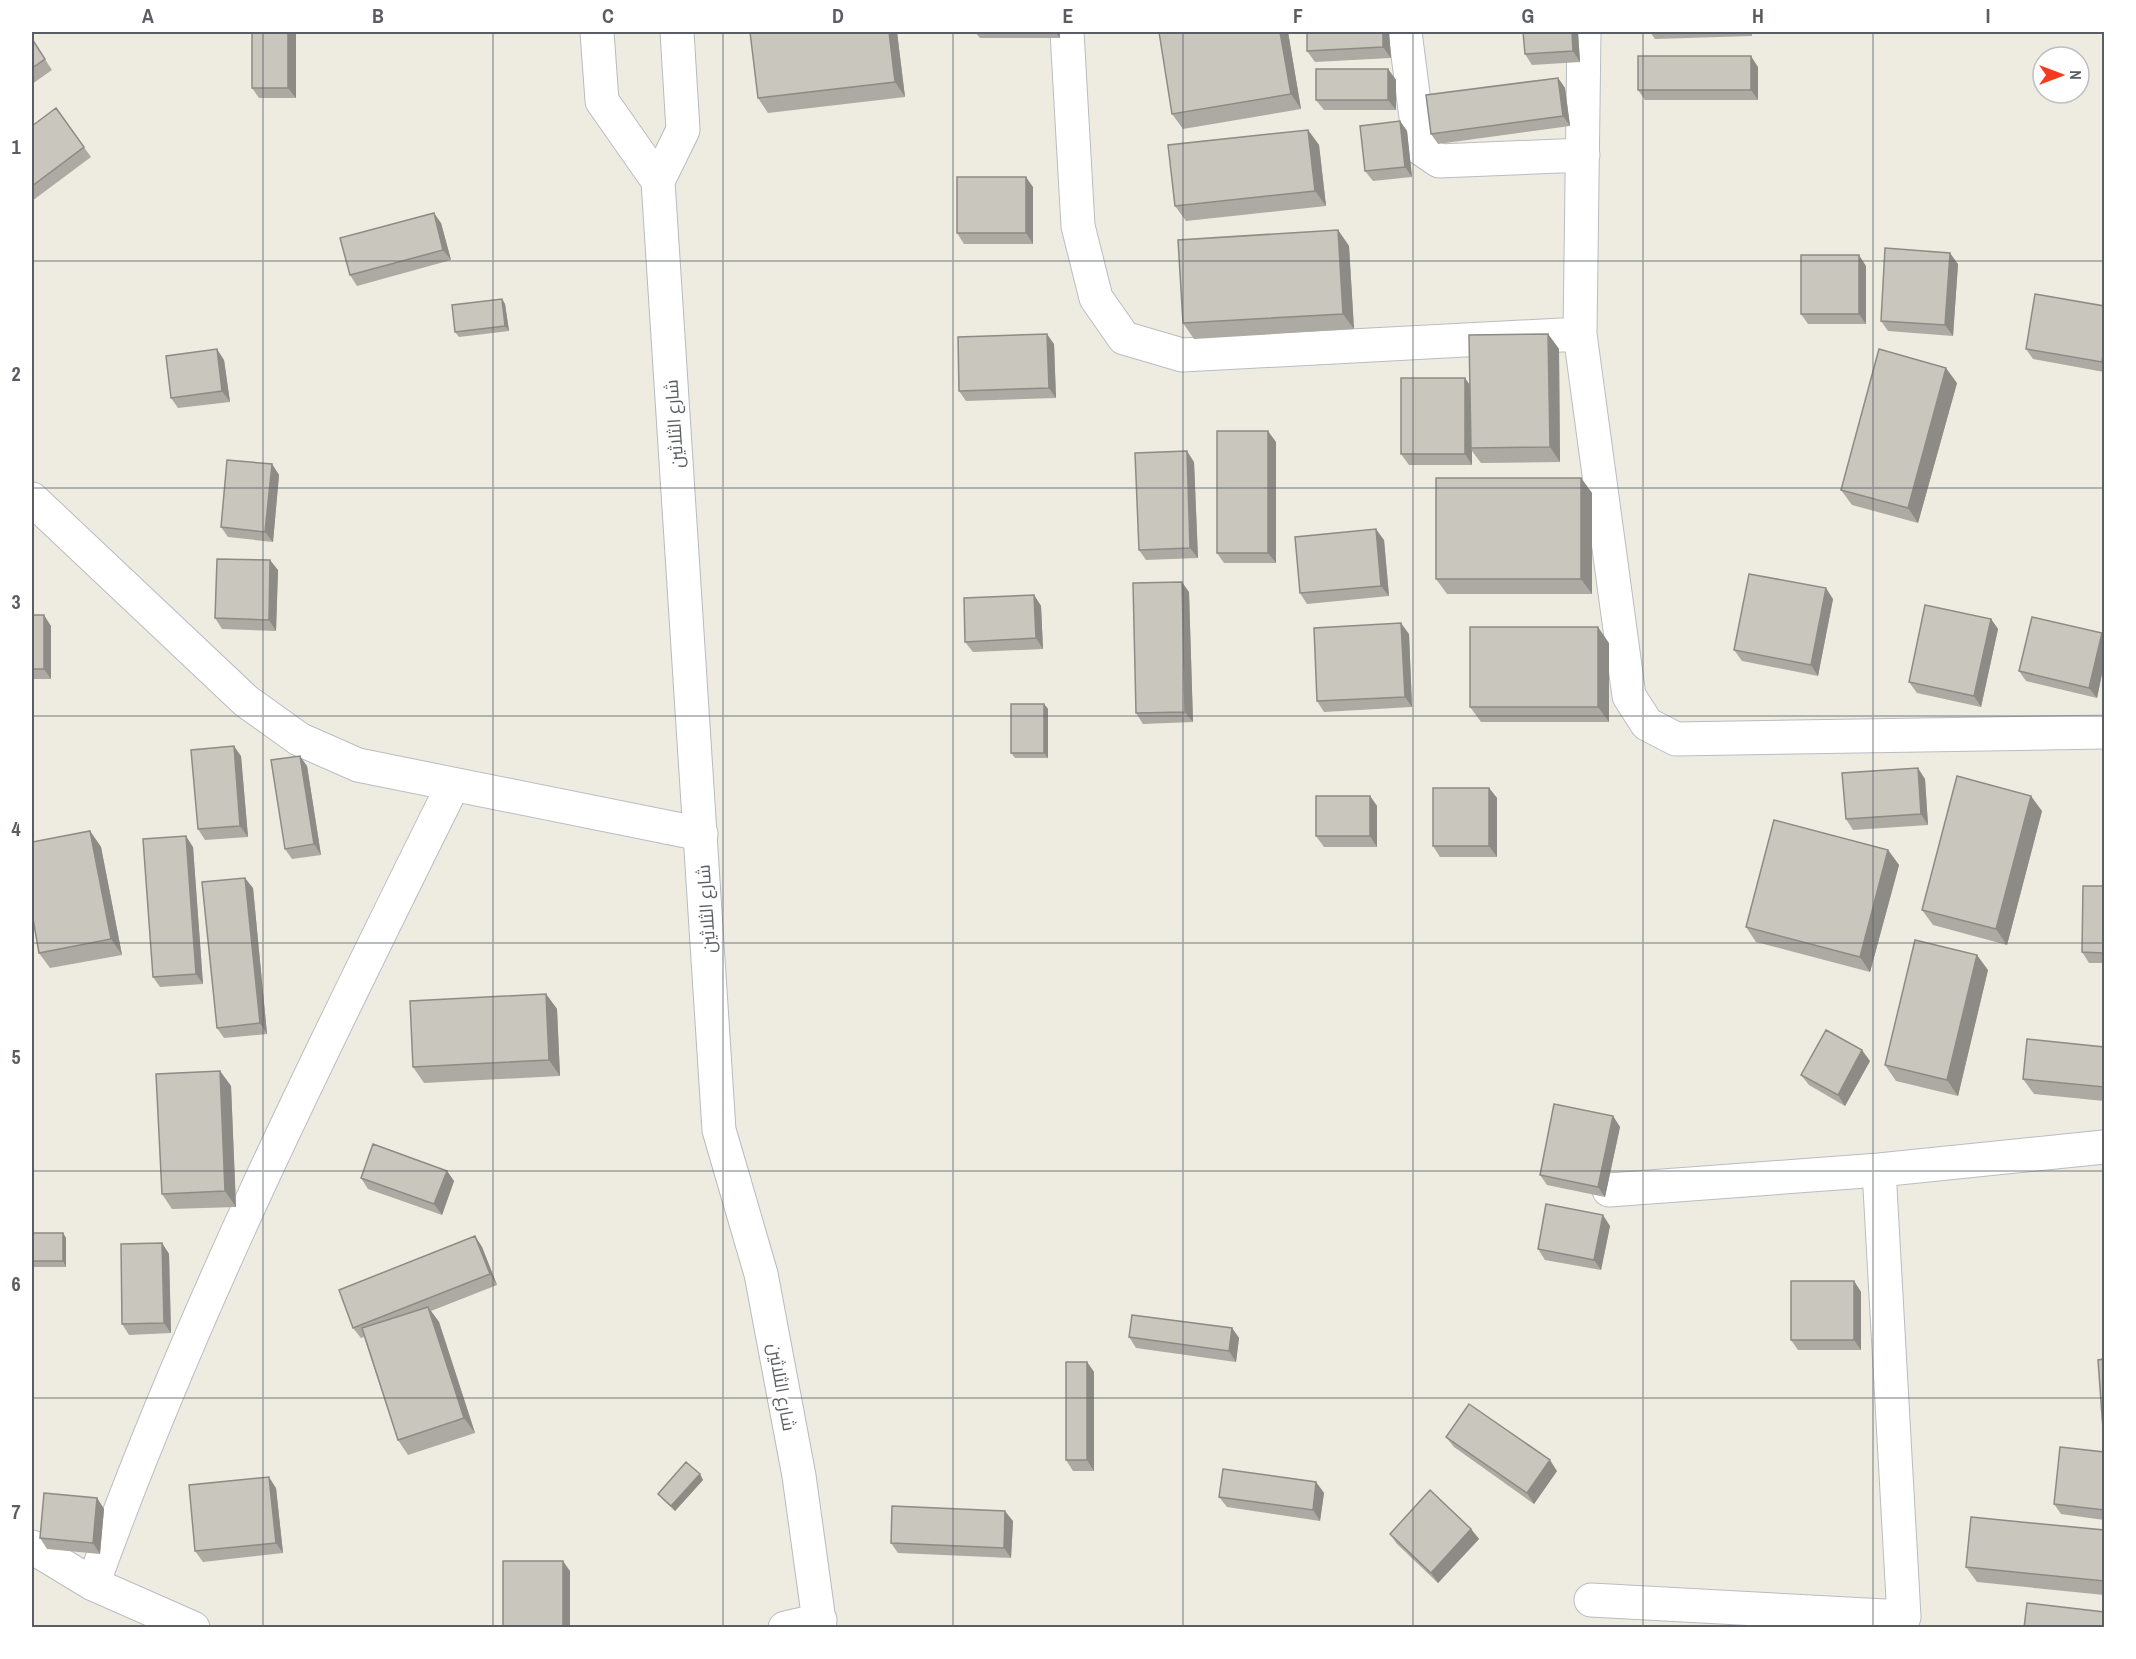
<svg xmlns="http://www.w3.org/2000/svg" width="2136" height="1659" font-family="'Archivo Narrow',Cairo,sans-serif">
	<style>
		.lines { fill: none; stroke-linecap: round; stroke-linejoin: round }
		.street-casing { stroke: #b9bcc2; stroke-width: 35 }
		.secondary-casing { stroke: #b7bbc1; stroke-width: 35 }
		.street { stroke: #fff; stroke-width: 33 }
		.secondary { stroke: #fff; stroke-width: 33 }
		.wall { fill: #adaaa3 }
		.shaded-wall { fill: #8d8b85 }
		.building { fill: #c9c6be; stroke: #8d8b85; stroke-width: 1.5 }
		.grid { fill: none; stroke: #5a5e64; stroke-width: 1.5; stroke-opacity: 0.55 }
		.labels { text-anchor: middle; dominant-baseline: central; stroke-width: 5; stroke-linejoin: round; paint-order: stroke }
		.street-label { font-size: 18px; fill: #5a5e64; stroke: #fff }
		.neatline { fill: none; stroke: #5a5e64; stroke-width: 2 }
		.grid-label { font-size: 20px; text-anchor: middle; font-weight: bold; fill: #5a5e64 }
	</style>
	<rect width="100%" height="100%" fill="#eeece1"/>
	<g class="lines">
		<g class="street-casing">
			<path id="street" d="M 1067,32 L 1078,226 L 1096,298 L 1124,338 L 1182,355 L 1580,334
				M 1405,32 L 1420,148 L 1439,161 L 1583,155
				M 1584,32 L 1580,334 L 1629,696 L 1647,724 L 1676,739 L 2104,732
				M 32,499 L 246,701 L 299,739 L 358,765 L 701,834
				M 1609,1190 L 1879,1170 L 2104,1147
				M 32,1547 L 93,1584 L 193,1628
				M 93,1584 C 192,1309 323,1047 453,785
				M 1591,1600 L 1904,1617 L 1879,1170
				M 785,1628 L 820,1620"/>
		</g>
		<g class="secondary-casing">
			<path id="secondary" d="M 597,32 L 602,101 L 658,181
				M 677,32 L 683,130 L 658,181 L 719,1130 L 761,1274 L 799,1476 L 820,1628"/>
		</g>
		<use href="#street" class="street"/>
		<use href="#secondary" class="secondary"/>
	</g>
	<path class="wall" d="M 296,32 L 296,98 L 259,98 L 252,88 Z
		M 750,32 L 897,32 L 905,97 L 768,113 L 758,98 Z
		M 975,32 L 1060,32 L 1060,38 L 980,38 Z
		M 1288,32 L 1301,109 L 1183,129 L 1172,114 Z
		M 1307,32 L 1389,32 L 1391,58 L 1315,62 L 1307,51 Z
		M 1578,32 L 1580,62 L 1532,65 L 1525,54 Z
		M 1650,32 L 1752,32 L 1752,36 L 1655,39 Z
		M 32,39 L 52,70 L 32,84 Z
		M 1758,67 L 1758,100 L 1645,100 L 1638,90 Z
		M 1388,69 L 1396,80 L 1396,110 L 1324,110 L 1316,100 Z
		M 1558,78 L 1565,88 L 1570,126 L 1438,144 L 1431,134 Z
		M 56,108 L 91,157 L 32,201 L 32,126 Z
		M 1400,121 L 1407,131 L 1412,177 L 1373,181 L 1365,171 Z
		M 1308,130 L 1319,145 L 1326,206 L 1186,221 L 1175,206 Z
		M 1033,187 L 1033,244 L 964,244 L 957,233 Z
		M 441,223 L 451,260 L 357,286 L 350,275 Z
		M 1338,230 L 1349,246 L 1354,329 L 1194,339 L 1183,323 Z
		M 1958,264 L 1953,336 L 1888,331 L 1881,321 Z
		M 1866,266 L 1866,324 L 1808,324 L 1801,314 Z
		M 502,299 L 505,304 L 509,331 L 459,337 L 455,332 Z
		M 2104,306 L 2104,372 L 2033,359 L 2026,349 Z
		M 1548,334 L 1559,349 L 1560,462 L 1481,463 L 1472,451 L 1472,465 L 1409,465 L 1401,454 L 1470,384 Z
		M 1054,344 L 1056,398 L 966,401 L 959,391 Z
		M 224,360 L 230,402 L 178,408 L 171,398 Z
		M 1957,383 L 1918,523 L 1852,505 L 1841,490 Z
		M 1276,442 L 1276,563 L 1224,563 L 1217,553 Z
		M 1194,462 L 1198,558 L 1146,560 L 1139,550 Z
		M 272,464 L 279,475 L 273,542 L 228,537 L 221,527 Z
		M 1581,478 L 1592,493 L 1592,594 L 1447,594 L 1436,579 Z
		M 1384,540 L 1389,596 L 1307,604 L 1300,593 Z
		M 278,570 L 276,631 L 222,629 L 215,618 Z
		M 1189,592 L 1193,722 L 1143,724 L 1136,713 Z
		M 1034,595 L 1041,606 L 1043,649 L 973,652 L 965,642 Z
		M 1833,599 L 1818,676 L 1742,661 L 1734,650 Z
		M 32,615 L 51,626 L 51,679 L 32,679 Z
		M 1991,619 L 1998,629 L 1981,707 L 1917,693 L 1909,682 Z
		M 1409,634 L 1412,707 L 1324,712 L 1317,701 Z
		M 2104,637 L 2104,664 L 2097,698 L 2026,681 L 2019,671 Z
		M 1609,643 L 1609,722 L 1481,722 L 1470,707 Z
		M 1044,704 L 1048,709 L 1048,758 L 1015,758 L 1011,753 Z
		M 241,756 L 248,837 L 205,840 L 198,829 Z
		M 307,766 L 321,855 L 292,859 L 285,849 Z
		M 1925,779 L 1928,825 L 1853,830 L 1846,819 Z
		M 1489,788 L 1497,798 L 1497,857 L 1440,857 L 1433,846 Z
		M 1370,796 L 1377,806 L 1377,847 L 1324,847 L 1316,836 Z
		M 2042,811 L 2007,945 L 1933,925 L 1922,910 Z
		M 90,831 L 101,847 L 122,955 L 50,968 L 39,953 Z
		M 193,847 L 203,984 L 160,987 L 153,977 Z
		M 1888,850 L 1899,865 L 1870,972 L 1756,942 L 1746,927 Z
		M 2104,886 L 2104,963 L 2089,963 L 2082,952 Z
		M 253,888 L 267,1034 L 224,1038 L 217,1028 Z
		M 1988,970 L 1958,1096 L 1896,1081 L 1885,1065 Z
		M 546,994 L 557,1009 L 560,1076 L 424,1083 L 413,1067 Z
		M 2104,1047 L 2104,1101 L 2034,1094 L 2023,1079 Z
		M 1870,1061 L 1845,1106 L 1809,1085 L 1801,1075 Z
		M 220,1071 L 231,1086 L 236,1207 L 172,1209 L 162,1194 Z
		M 1613,1116 L 1620,1127 L 1605,1197 L 1547,1185 L 1540,1175 Z
		M 447,1171 L 454,1181 L 442,1215 L 368,1189 L 361,1178 Z
		M 1610,1226 L 1601,1270 L 1545,1260 L 1538,1249 Z
		M 32,1233 L 63,1233 L 66,1238 L 66,1267 L 32,1267 Z
		M 475,1236 L 482,1247 L 497,1285 L 431,1311 L 439,1322 L 475,1433 L 408,1455 L 398,1440 L 364,1337 L 361,1338 L 353,1328 Z
		M 162,1243 L 169,1254 L 171,1333 L 129,1335 L 122,1324 Z
		M 1854,1281 L 1861,1292 L 1861,1350 L 1798,1350 L 1791,1340 Z
		M 1232,1328 L 1239,1338 L 1236,1362 L 1136,1348 L 1129,1337 Z
		M 1087,1362 L 1094,1372 L 1094,1471 L 1073,1471 L 1066,1460 Z
		M 1446,1437 L 1557,1471 L 1534,1504 L 1454,1447 Z
		M 2104,1452 L 2104,1520 L 2061,1514 L 2054,1504 Z
		M 700,1474 L 703,1480 L 675,1511 L 662,1499 L 658,1494 Z
		M 1316,1482 L 1324,1493 L 1320,1521 L 1227,1507 L 1219,1497 Z
		M 276,1488 L 283,1553 L 203,1562 L 195,1551 Z
		M 97,1498 L 104,1509 L 100,1554 L 47,1549 L 40,1538 Z
		M 1013,1521 L 1011,1558 L 898,1553 L 891,1543 Z
		M 1471,1529 L 1479,1539 L 1438,1583 L 1397,1544 L 1390,1534 Z
		M 2104,1530 L 2104,1595 L 1977,1582 L 1966,1567 Z"/>
	<path class="shaded-wall" d="M 288,32 L 296,32 L 296,98 L 288,88 Z
		M 889,32 L 897,32 L 905,97 L 895,82 Z
		M 1055,32 L 1060,32 L 1060,38 Z
		M 1280,32 L 1288,32 L 1301,109 L 1291,94 Z
		M 1383,32 L 1389,32 L 1391,58 L 1383,47 Z
		M 1572,32 L 1578,32 L 1580,62 L 1573,51 Z
		M 1751,56 L 1758,67 L 1758,100 L 1751,90 Z
		M 1388,69 L 1396,80 L 1396,110 L 1388,100 Z
		M 1558,78 L 1565,88 L 1570,126 L 1563,116 Z
		M 1400,121 L 1407,131 L 1412,177 L 1405,167 Z
		M 1308,130 L 1319,145 L 1326,206 L 1315,191 Z
		M 1026,177 L 1033,187 L 1033,244 L 1026,233 Z
		M 434,213 L 441,223 L 451,260 L 443,250 Z
		M 1338,230 L 1349,246 L 1354,329 L 1343,314 Z
		M 1950,253 L 1958,264 L 1953,336 L 1945,325 Z
		M 1859,255 L 1866,266 L 1866,324 L 1859,314 Z
		M 502,299 L 505,304 L 509,331 L 505,326 Z
		M 1047,334 L 1054,344 L 1056,398 L 1049,388 Z
		M 1548,334 L 1559,349 L 1560,462 L 1550,447 Z
		M 2104,348 L 2104,365 L 2102,362 Z
		M 217,349 L 224,360 L 230,402 L 222,391 Z
		M 1946,368 L 1957,383 L 1918,523 L 1908,508 Z
		M 1465,378 L 1472,388 L 1471,448 L 1472,451 L 1472,465 L 1465,454 Z
		M 1268,431 L 1276,442 L 1276,563 L 1268,553 Z
		M 1187,451 L 1194,462 L 1198,558 L 1190,548 Z
		M 272,464 L 279,475 L 273,542 L 265,532 Z
		M 1581,478 L 1592,493 L 1592,594 L 1581,579 Z
		M 1376,529 L 1384,540 L 1389,596 L 1381,586 Z
		M 270,560 L 278,570 L 276,631 L 269,620 Z
		M 1182,582 L 1189,592 L 1193,722 L 1185,712 Z
		M 1826,588 L 1833,599 L 1818,676 L 1811,665 Z
		M 1034,595 L 1041,606 L 1043,649 L 1036,638 Z
		M 44,615 L 51,626 L 51,679 L 44,669 Z
		M 1991,619 L 1998,629 L 1981,707 L 1974,696 Z
		M 1401,623 L 1409,634 L 1412,707 L 1405,697 Z
		M 1598,627 L 1609,643 L 1609,722 L 1598,707 Z
		M 2102,633 L 2104,637 L 2104,664 L 2097,698 L 2089,688 Z
		M 1044,704 L 1048,709 L 1048,758 L 1044,753 Z
		M 234,746 L 241,756 L 248,837 L 240,826 Z
		M 300,756 L 307,766 L 321,855 L 314,844 Z
		M 1918,768 L 1925,779 L 1928,825 L 1921,814 Z
		M 1489,788 L 1497,798 L 1497,857 L 1489,846 Z
		M 1370,796 L 1377,806 L 1377,847 L 1370,836 Z
		M 2031,796 L 2042,811 L 2007,945 L 1996,929 Z
		M 90,831 L 101,847 L 122,955 L 111,939 Z
		M 186,836 L 193,847 L 203,984 L 196,974 Z
		M 1888,850 L 1899,865 L 1870,972 L 1860,957 Z
		M 245,878 L 253,888 L 267,1034 L 260,1023 Z
		M 1977,955 L 1988,970 L 1958,1096 L 1947,1080 Z
		M 546,994 L 557,1009 L 560,1076 L 549,1060 Z
		M 1862,1050 L 1870,1061 L 1845,1106 L 1838,1095 Z
		M 220,1071 L 231,1086 L 236,1207 L 225,1191 Z
		M 1613,1116 L 1620,1127 L 1605,1197 L 1598,1187 Z
		M 447,1171 L 454,1181 L 442,1215 L 434,1204 Z
		M 1603,1215 L 1610,1226 L 1601,1270 L 1594,1260 Z
		M 63,1233 L 66,1238 L 66,1267 L 63,1261 Z
		M 475,1236 L 482,1247 L 497,1285 L 490,1274 Z
		M 162,1243 L 169,1254 L 171,1333 L 164,1323 Z
		M 1854,1281 L 1861,1292 L 1861,1350 L 1854,1340 Z
		M 428,1307 L 439,1322 L 475,1433 L 464,1418 Z
		M 1232,1328 L 1239,1338 L 1236,1362 L 1229,1351 Z
		M 1087,1362 L 1094,1372 L 1094,1471 L 1087,1460 Z
		M 1550,1460 L 1557,1471 L 1534,1504 L 1527,1493 Z
		M 700,1474 L 703,1480 L 675,1511 L 671,1506 Z
		M 269,1477 L 276,1488 L 283,1553 L 276,1543 Z
		M 1316,1482 L 1324,1493 L 1320,1521 L 1313,1510 Z
		M 97,1498 L 104,1509 L 100,1554 L 93,1543 Z
		M 1005,1511 L 1013,1521 L 1011,1558 L 1004,1548 Z
		M 1471,1529 L 1479,1539 L 1438,1583 L 1431,1573 Z
		M 563,1561 L 570,1571 L 570,1628 L 563,1628 Z"/>
	<path class="building" d="M 252,32 L 288,32 L 288,88 L 252,88 Z
		M 750,32 L 889,32 L 895,82 L 758,98 Z
		M 1159,32 L 1280,32 L 1291,94 L 1172,114 Z
		M 1307,32 L 1383,32 L 1383,47 L 1307,51 Z
		M 1523,32 L 1572,32 L 1573,51 L 1525,54 Z
		M 32,39 L 45,59 L 32,68 Z
		M 1638,56 L 1751,56 L 1751,90 L 1638,90 Z
		M 1316,69 L 1388,69 L 1388,100 L 1316,100 Z
		M 1558,78 L 1563,116 L 1431,134 L 1426,95 Z
		M 56,108 L 84,147 L 32,186 L 32,126 Z
		M 1400,121 L 1405,167 L 1365,171 L 1360,126 Z
		M 1308,130 L 1315,191 L 1175,206 L 1168,145 Z
		M 957,177 L 1026,177 L 1026,233 L 957,233 Z
		M 434,213 L 443,250 L 350,275 L 340,238 Z
		M 1338,230 L 1343,314 L 1183,323 L 1178,240 Z
		M 1885,248 L 1950,253 L 1945,325 L 1881,321 Z
		M 1801,255 L 1859,255 L 1859,314 L 1801,314 Z
		M 2035,294 L 2104,306 L 2104,348 L 2102,362 L 2026,349 Z
		M 502,299 L 505,326 L 455,332 L 452,305 Z
		M 1047,334 L 1049,388 L 959,391 L 958,337 Z
		M 1548,334 L 1550,447 L 1471,448 L 1469,335 Z
		M 217,349 L 222,391 L 171,398 L 166,356 Z
		M 1879,349 L 1946,368 L 1908,508 L 1841,490 Z
		M 1401,378 L 1465,378 L 1465,454 L 1401,454 Z
		M 1217,431 L 1268,431 L 1268,553 L 1217,553 Z
		M 1187,451 L 1190,548 L 1139,550 L 1135,453 Z
		M 227,460 L 272,464 L 265,532 L 221,527 Z
		M 1436,478 L 1581,478 L 1581,579 L 1436,579 Z
		M 1376,529 L 1381,586 L 1300,593 L 1295,537 Z
		M 217,559 L 270,560 L 269,620 L 215,618 Z
		M 1749,574 L 1826,588 L 1811,665 L 1734,650 Z
		M 1182,582 L 1185,712 L 1136,713 L 1133,583 Z
		M 1034,595 L 1036,638 L 965,642 L 964,598 Z
		M 1925,605 L 1991,619 L 1974,696 L 1909,682 Z
		M 32,615 L 44,615 L 44,669 L 32,669 Z
		M 2032,617 L 2102,633 L 2089,688 L 2019,671 Z
		M 1401,623 L 1405,697 L 1317,701 L 1314,628 Z
		M 1470,627 L 1598,627 L 1598,707 L 1470,707 Z
		M 1011,704 L 1044,704 L 1044,753 L 1011,753 Z
		M 234,746 L 240,826 L 198,829 L 191,750 Z
		M 300,756 L 314,844 L 285,849 L 271,760 Z
		M 1918,768 L 1921,814 L 1846,819 L 1842,773 Z
		M 1957,776 L 2031,796 L 1996,929 L 1922,910 Z
		M 1433,788 L 1489,788 L 1489,846 L 1433,846 Z
		M 1316,796 L 1370,796 L 1370,836 L 1316,836 Z
		M 1774,820 L 1888,850 L 1860,957 L 1746,927 Z
		M 90,831 L 111,939 L 39,953 L 32,913 L 32,842 Z
		M 186,836 L 196,974 L 153,977 L 143,839 Z
		M 245,878 L 260,1023 L 217,1028 L 202,882 Z
		M 2083,886 L 2104,886 L 2104,953 L 2082,952 Z
		M 1915,940 L 1977,955 L 1947,1080 L 1885,1065 Z
		M 546,994 L 549,1060 L 413,1067 L 410,1001 Z
		M 1826,1030 L 1862,1050 L 1838,1095 L 1801,1075 Z
		M 2027,1039 L 2104,1047 L 2104,1087 L 2023,1079 Z
		M 220,1071 L 225,1191 L 162,1194 L 156,1074 Z
		M 1554,1104 L 1613,1116 L 1598,1187 L 1540,1175 Z
		M 373,1144 L 447,1171 L 434,1204 L 361,1178 Z
		M 1546,1204 L 1603,1215 L 1594,1260 L 1538,1249 Z
		M 32,1233 L 63,1233 L 63,1261 L 32,1261 Z
		M 475,1236 L 490,1274 L 353,1328 L 339,1290 Z
		M 162,1243 L 164,1323 L 122,1324 L 121,1244 Z
		M 1791,1281 L 1854,1281 L 1854,1340 L 1791,1340 Z
		M 428,1307 L 464,1418 L 398,1440 L 362,1328 Z
		M 1132,1315 L 1232,1328 L 1229,1351 L 1129,1337 Z
		M 2104,1359 L 2104,1428 L 2103,1429 L 2098,1360 Z
		M 1066,1362 L 1087,1362 L 1087,1460 L 1066,1460 Z
		M 1469,1404 L 1550,1460 L 1527,1493 L 1446,1437 Z
		M 2060,1447 L 2104,1452 L 2104,1510 L 2054,1504 Z
		M 686,1462 L 700,1474 L 671,1506 L 658,1494 Z
		M 1223,1469 L 1316,1482 L 1313,1510 L 1219,1497 Z
		M 269,1477 L 276,1543 L 195,1551 L 189,1485 Z
		M 1430,1490 L 1471,1529 L 1431,1573 L 1390,1534 Z
		M 44,1493 L 97,1498 L 93,1543 L 40,1538 Z
		M 892,1506 L 1005,1511 L 1004,1548 L 891,1543 Z
		M 1971,1517 L 2104,1530 L 2104,1581 L 1966,1567 Z
		M 503,1561 L 563,1561 L 563,1628 L 503,1628 Z
		M 2027,1603 L 2104,1612 L 2104,1628 L 2024,1628 Z"/>
	<path class="grid" d="M 263,32 L 263,1628M 493,32 L 493,1628M 723,32 L 723,1628M 953,32 L 953,1628M 1183,32 L 1183,1628M 1413,32 L 1413,1628M 1643,32 L 1643,1628M 1873,32 L 1873,1628M 32,261 L 2104,261M 32,488 L 2104,488M 32,716 L 2104,716M 32,943 L 2104,943M 32,1171 L 2104,1171M 32,1398 L 2104,1398"/>
	<g class="labels">
		<g class="street-label">
			<text transform="translate(674 424) rotate(-94)">شارع الثلاثين</text>
			<text transform="translate(706 909) rotate(-94)">شارع الثلاثين</text>
			<text transform="translate(782 1387) rotate(80)">شارع الثلاثين</text>
		</g>
	</g>
	<rect width="2136" height="1659" fill="none" stroke="#ffffff" stroke-width="66"/>
	<g transform="translate(2061 75) rotate(90)"><circle r="28" fill="#ffffff" stroke="#bdbfc1" stroke-width="1.5"/>
	<path d="M0-4.5L10 22L0 15L-10 22Z" fill="#f63a1f"/>
	<text y="-9" font-size="16" font-weight="bold" text-anchor="middle" fill="#5a5e64">N</text>
	</g>
	<rect x="33" y="33" width="2070" height="1593" class="neatline"/>
	<g class="grid-label">
		<text x="148" y="23">A</text>
		<text x="378" y="23">B</text>
		<text x="608" y="23">C</text>
		<text x="838" y="23">D</text>
		<text x="1068" y="23">E</text>
		<text x="1298" y="23">F</text>
		<text x="1528" y="23">G</text>
		<text x="1758" y="23">H</text>
		<text x="1988" y="23">I</text>
		<text x="16" y="154">1</text>
		<text x="16" y="381">2</text>
		<text x="16" y="609">3</text>
		<text x="16" y="836">4</text>
		<text x="16" y="1064">5</text>
		<text x="16" y="1291">6</text>
		<text x="16" y="1519">7</text>
	</g>
</svg>
